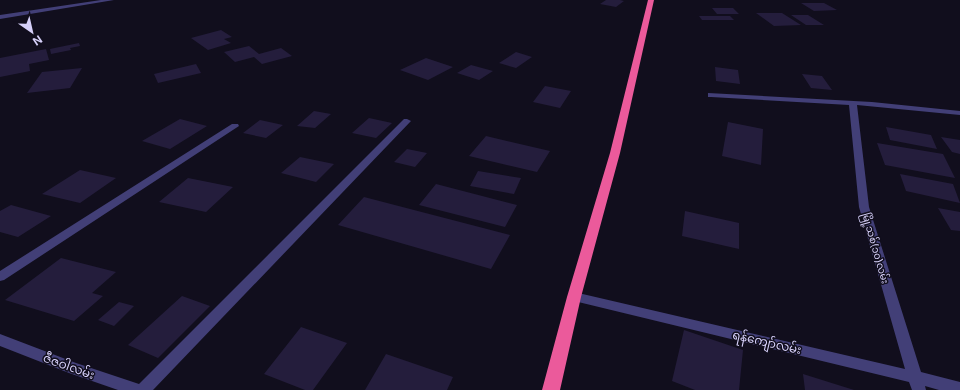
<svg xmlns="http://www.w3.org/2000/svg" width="960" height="390" font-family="Inter,'Noto Sans Myanmar',sans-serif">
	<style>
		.building { fill: #241d3c }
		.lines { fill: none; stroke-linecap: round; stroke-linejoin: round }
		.minor { fill: #423f77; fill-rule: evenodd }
		.highway { fill: #eb5a9b; fill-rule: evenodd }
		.labels { text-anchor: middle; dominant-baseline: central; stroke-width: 3; stroke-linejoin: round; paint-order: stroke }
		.street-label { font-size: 10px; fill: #d6d0f9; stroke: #110e1d }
		.near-street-label { font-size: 12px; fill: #d6d0f9; stroke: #110e1d }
	</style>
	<rect width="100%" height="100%" fill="#110e1d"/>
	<path class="building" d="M 606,0 L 620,0 L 624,1 L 616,7 L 600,4 Z
		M 801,3 L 824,3 L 837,10 L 814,11 Z
		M 712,8 L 733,8 L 739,14 L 717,14 Z
		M 756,13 L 782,13 L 801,25 L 774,26 Z
		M 791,15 L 808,15 L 824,25 L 806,25 Z
		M 699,16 L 730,16 L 734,20 L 702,20 Z
		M 221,30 L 232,37 L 224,39 L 231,43 L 208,50 L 191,38 Z
		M 79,43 L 80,46 L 70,48 L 71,50 L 51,54 L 50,49 Z
		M 249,46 L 259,54 L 281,48 L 292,56 L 262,64 L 254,57 L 235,62 L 224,52 Z
		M 46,49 L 49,60 L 29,64 L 30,71 L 0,77 L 0,58 Z
		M 516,52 L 532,57 L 516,68 L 499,63 Z
		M 426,58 L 453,67 L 428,80 L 400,70 Z
		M 196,64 L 201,73 L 158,83 L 154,74 Z
		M 471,65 L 493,71 L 479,80 L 457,73 Z
		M 715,67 L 738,70 L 740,84 L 716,81 Z
		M 82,68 L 70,88 L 27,93 L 42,72 Z
		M 802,74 L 822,76 L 832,90 L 811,88 Z
		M 545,86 L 571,91 L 560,108 L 533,102 Z
		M 314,111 L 331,114 L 315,128 L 297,126 Z
		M 369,118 L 392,123 L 376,138 L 352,133 Z
		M 180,119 L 207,126 L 170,149 L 142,141 Z
		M 260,120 L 283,125 L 266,138 L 243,133 Z
		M 728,122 L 763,129 L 761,165 L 722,156 Z
		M 886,127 L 931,135 L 937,149 L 890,140 Z
		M 486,136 L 550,151 L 537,172 L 469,156 Z
		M 941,137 L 960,140 L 960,154 L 952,152 Z
		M 877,143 L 943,154 L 955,178 L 885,165 Z
		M 407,149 L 427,153 L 415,167 L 394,162 Z
		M 300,157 L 334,164 L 316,182 L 281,173 Z
		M 80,170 L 116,178 L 80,203 L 42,194 Z
		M 478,171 L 521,178 L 514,194 L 470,186 Z
		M 900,174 L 953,184 L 960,203 L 906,191 Z
		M 188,178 L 233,187 L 206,212 L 159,202 Z
		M 436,184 L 517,205 L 505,227 L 419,205 Z
		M 364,197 L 510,235 L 491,269 L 338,225 Z
		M 11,205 L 51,216 L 18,237 L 0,232 L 0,211 Z
		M 938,208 L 960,212 L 960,231 L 951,230 Z
		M 685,211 L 739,223 L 739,249 L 682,236 Z
		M 61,258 L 116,272 L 92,293 L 103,296 L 74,321 L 5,300 Z
		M 182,296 L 210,306 L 158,358 L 128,345 Z
		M 119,302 L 134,306 L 114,326 L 98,320 Z
		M 301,327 L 347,343 L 313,390 L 305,390 L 264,374 Z
		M 684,330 L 743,350 L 739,390 L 695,390 L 672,381 Z
		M 386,354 L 453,377 L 447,390 L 365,390 Z
		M 803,374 L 854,390 L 805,390 Z"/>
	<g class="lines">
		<path class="minor" d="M 101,0 L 114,0 L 0,19 L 0,15 Z
			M 708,93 L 872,102 L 960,111 L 960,115 L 857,105 L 869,207 L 921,372 L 960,382 L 960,390 L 939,390 L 925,386 L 926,390 L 912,390 L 909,382 L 570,300 L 568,297 L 570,294 L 574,292 L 905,369 L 859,207 L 849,105 L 711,97 L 708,97 Z
			M 404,119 L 407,119 L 411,121 L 153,390 L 118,390 L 69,373 L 0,346 L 0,334 L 76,363 L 139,384 Z
			M 232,124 L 238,124 L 239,126 L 4,280 L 0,281 L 0,271 Z"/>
		<path class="highway" d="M 648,0 L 654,0 L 620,153 L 581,297 L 560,390 L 542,390 L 567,297 L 610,153 Z"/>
	</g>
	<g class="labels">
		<g class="street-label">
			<text transform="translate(876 248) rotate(74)">မြို့သစ်(၁၀)လမ်း</text>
		</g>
		<g class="near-street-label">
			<text transform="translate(767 342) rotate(13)">ရန်ကျော်လမ်း</text>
			<text transform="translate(69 366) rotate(20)">ဇီဇဝါလမ်း</text>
		</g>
	</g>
	<g transform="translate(32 32) rotate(146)" stroke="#110e1d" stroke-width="3" paint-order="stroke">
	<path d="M0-3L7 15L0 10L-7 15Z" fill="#d6d0f9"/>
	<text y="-6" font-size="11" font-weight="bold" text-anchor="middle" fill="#d6d0f9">N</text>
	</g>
</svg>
